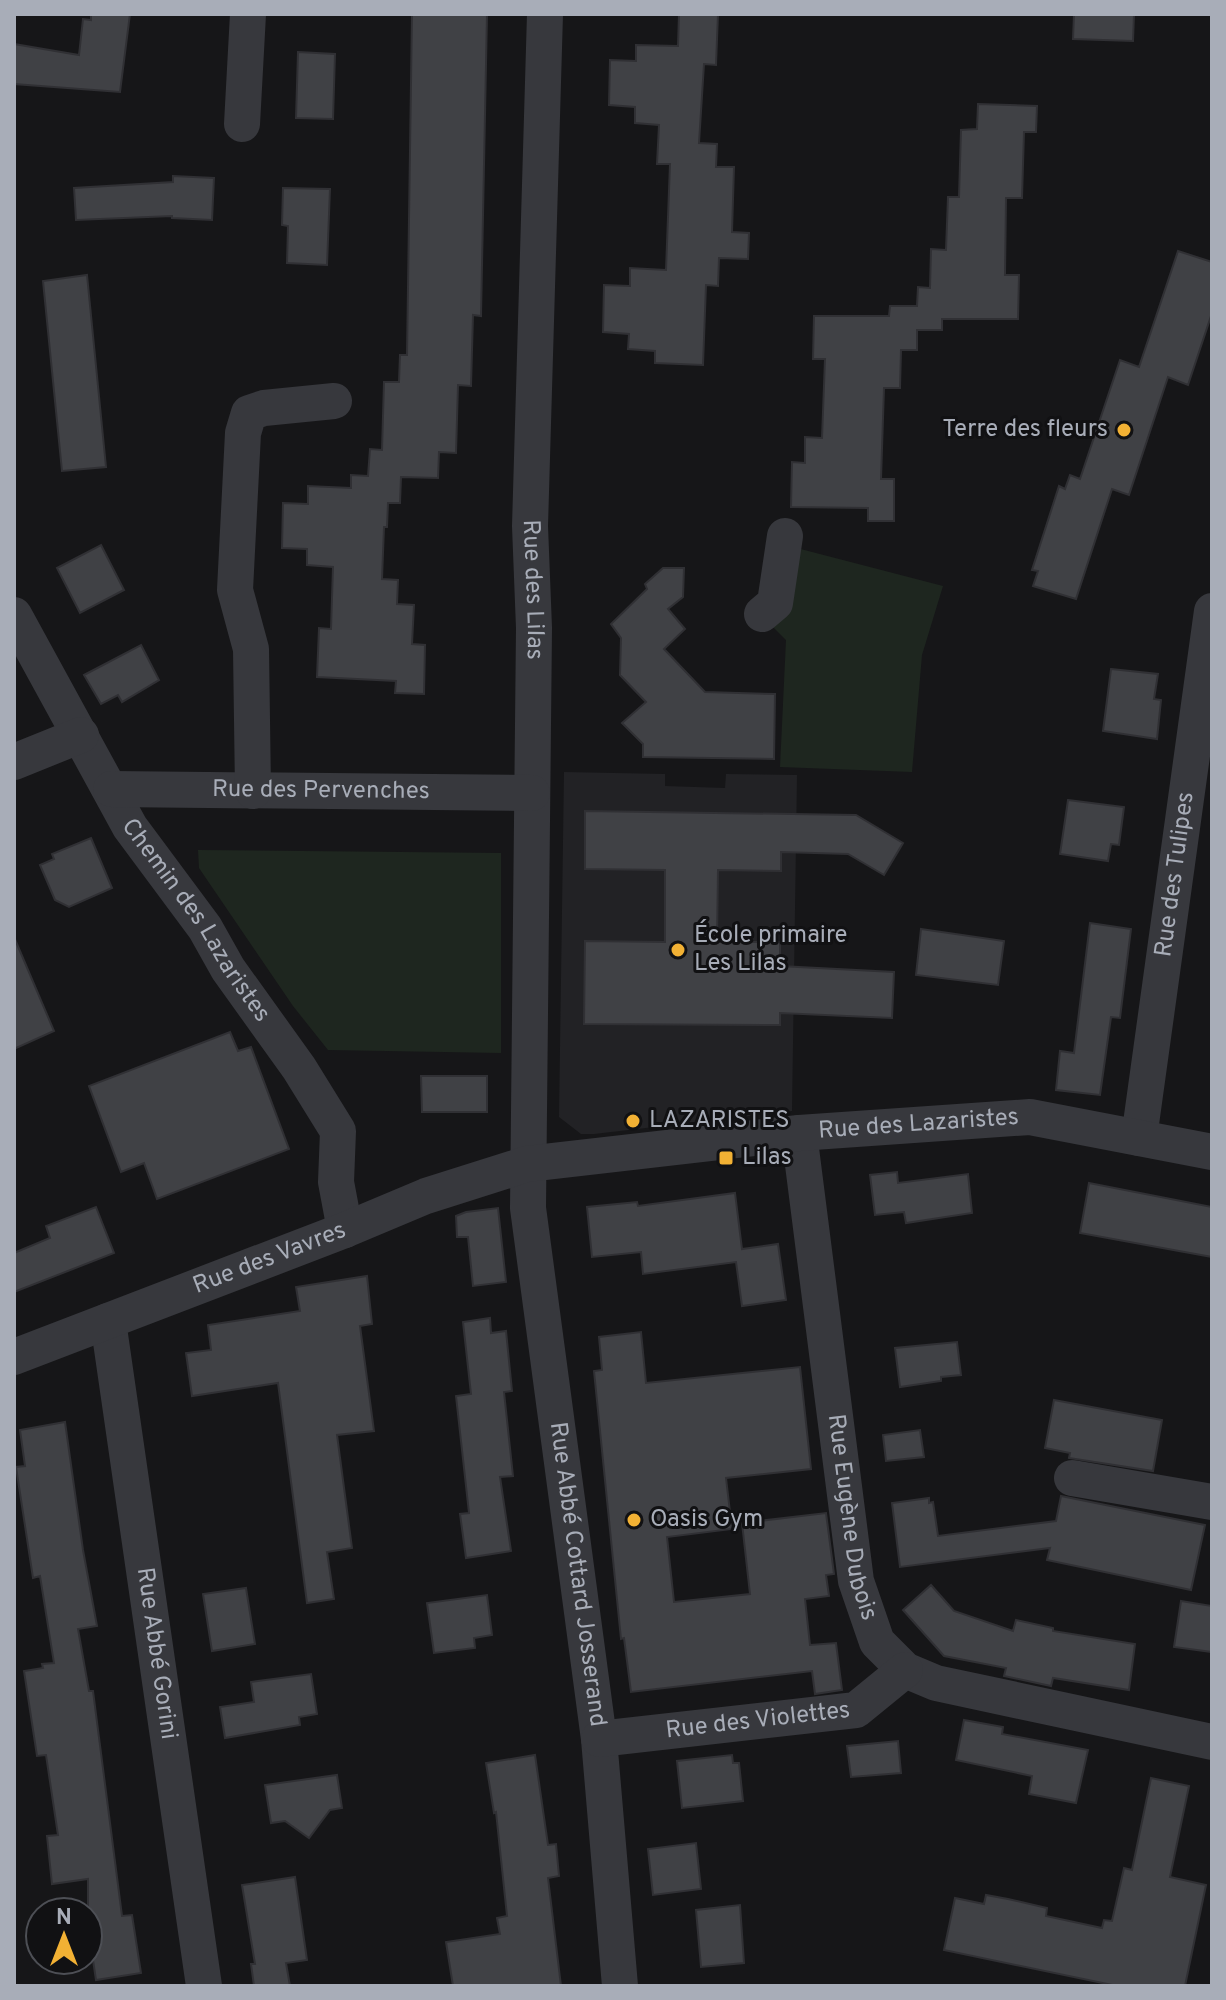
<svg xmlns="http://www.w3.org/2000/svg" width="1226" height="2000" font-family="Overpass,sans-serif">
	<style>
		.built { fill: #222225 }
		.green { fill: #1e261f }
		.building { fill: #404145; stroke: #303034; stroke-width: 2 }
		.lines { fill: none; stroke-linecap: round; stroke-linejoin: round }
		.minor { stroke: #37383d; stroke-width: 36 }
		.poi-dot { fill: #f2b134; stroke: #111113; stroke-width: 3 }
		.labels { text-anchor: middle; dominant-baseline: central; stroke-width: 6; stroke-linejoin: round; paint-order: stroke }
		.poi-label { font-size: 24px; fill: #a8adb8; stroke: #111113; text-anchor: start }
		.street-label { font-size: 24px; fill: #a8adb8; stroke: #111113 }
	</style>
	<rect width="100%" height="100%" fill="#161618"/>
	<path class="built" d="M 564,772 L 665,774 L 665,786 L 725,788 L 726,774 L 797,775 L 792,1111 L 594,1134 L 581,1134 L 559,1117 Z"/>
	<path class="green" d="M 789,546 L 943,586 L 922,655 L 912,772 L 780,767 L 786,640 L 766,620 Z
		M 198,850 L 501,853 L 501,1053 L 328,1050 L 293,1006 L 199,868 Z"/>
	<path class="building" d="M 91,14 L 130,14 L 120,92 L 14,84 L 14,44 L 79,55 L 83,19 L 91,20 Z
		M 412,14 L 487,14 L 481,316 L 473,315 L 471,386 L 458,385 L 456,453 L 439,452 L 438,478 L 401,477 L 400,503 L 388,503 L 387,527 L 384,527 L 382,579 L 398,580 L 397,604 L 414,605 L 412,644 L 425,645 L 424,694 L 395,693 L 396,681 L 317,677 L 319,628 L 331,629 L 333,567 L 307,565 L 307,549 L 282,548 L 283,503 L 308,504 L 308,486 L 351,488 L 351,475 L 368,476 L 370,449 L 382,450 L 384,382 L 399,382 L 400,355 L 407,355 Z
		M 679,14 L 718,14 L 716,65 L 704,64 L 699,143 L 717,144 L 716,167 L 734,167 L 732,232 L 749,233 L 748,259 L 719,258 L 718,286 L 706,285 L 703,365 L 655,363 L 655,351 L 628,349 L 629,334 L 603,332 L 604,285 L 630,286 L 630,268 L 666,270 L 670,164 L 657,164 L 659,125 L 635,123 L 635,107 L 609,105 L 610,60 L 636,61 L 636,45 L 678,46 Z
		M 1074,14 L 1134,14 L 1133,41 L 1073,39 Z
		M 298,52 L 335,54 L 333,119 L 296,118 Z
		M 978,104 L 1037,106 L 1036,132 L 1024,132 L 1022,198 L 1006,198 L 1005,275 L 1019,275 L 1018,319 L 942,319 L 942,330 L 917,330 L 917,350 L 901,350 L 900,388 L 884,388 L 881,479 L 894,479 L 894,521 L 868,521 L 868,508 L 791,507 L 792,462 L 805,463 L 805,437 L 822,438 L 825,359 L 813,359 L 814,316 L 889,316 L 890,306 L 917,306 L 918,287 L 930,288 L 931,249 L 946,250 L 948,197 L 959,197 L 961,130 L 977,129 Z
		M 173,176 L 214,178 L 212,220 L 172,218 L 172,216 L 76,220 L 74,188 L 173,182 Z
		M 283,188 L 330,189 L 327,265 L 287,263 L 288,226 L 282,225 Z
		M 1178,251 L 1212,262 L 1212,313 L 1188,385 L 1168,377 L 1129,495 L 1112,489 L 1076,599 L 1033,586 L 1038,571 L 1032,570 L 1059,486 L 1065,489 L 1070,475 L 1080,479 L 1120,360 L 1139,367 Z
		M 87,275 L 106,467 L 62,471 L 43,281 Z
		M 101,545 L 124,590 L 80,613 L 57,568 Z
		M 663,568 L 684,568 L 683,597 L 668,609 L 685,629 L 664,649 L 705,692 L 775,694 L 774,759 L 643,757 L 643,744 L 622,723 L 646,702 L 620,675 L 621,638 L 611,624 L 647,589 L 645,584 Z
		M 141,645 L 159,680 L 122,702 L 118,695 L 101,704 L 84,675 Z
		M 1111,669 L 1158,674 L 1154,699 L 1161,700 L 1157,739 L 1103,731 Z
		M 1068,800 L 1124,807 L 1119,845 L 1111,844 L 1108,861 L 1060,854 Z
		M 585,811 L 856,815 L 903,843 L 884,875 L 848,854 L 781,852 L 781,871 L 718,870 L 717,942 L 780,942 L 780,966 L 894,972 L 892,1018 L 780,1013 L 780,1025 L 584,1024 L 585,941 L 665,942 L 665,870 L 585,869 Z
		M 91,838 L 112,888 L 69,907 L 55,900 L 40,865 L 54,859 L 52,854 Z
		M 1090,923 L 1131,929 L 1120,1018 L 1111,1017 L 1100,1095 L 1056,1090 L 1060,1051 L 1074,1053 Z
		M 921,929 L 1004,941 L 998,985 L 916,975 Z
		M 14,937 L 54,1031 L 14,1049 Z
		M 230,1032 L 238,1051 L 251,1047 L 289,1149 L 157,1199 L 144,1163 L 121,1172 L 89,1086 Z
		M 421,1076 L 487,1076 L 487,1112 L 422,1112 Z
		M 897,1172 L 898,1183 L 968,1174 L 972,1213 L 906,1223 L 904,1212 L 875,1215 L 870,1175 Z
		M 1089,1183 L 1212,1207 L 1212,1257 L 1080,1233 Z
		M 735,1193 L 742,1249 L 778,1244 L 786,1300 L 742,1306 L 736,1262 L 643,1274 L 641,1252 L 592,1257 L 587,1207 L 637,1202 L 638,1206 Z
		M 96,1207 L 114,1253 L 14,1292 L 14,1253 L 50,1238 L 46,1226 Z
		M 498,1208 L 506,1282 L 473,1286 L 468,1237 L 457,1237 L 456,1216 L 466,1212 Z
		M 367,1276 L 372,1324 L 360,1326 L 374,1431 L 337,1435 L 352,1548 L 327,1552 L 334,1599 L 307,1603 L 278,1383 L 192,1396 L 186,1353 L 211,1350 L 208,1325 L 300,1311 L 296,1287 Z
		M 490,1318 L 491,1333 L 506,1331 L 512,1391 L 504,1392 L 513,1476 L 500,1477 L 511,1551 L 466,1558 L 460,1514 L 469,1513 L 456,1396 L 471,1394 L 463,1322 Z
		M 641,1332 L 646,1383 L 800,1367 L 811,1469 L 726,1478 L 732,1529 L 667,1537 L 674,1602 L 750,1594 L 742,1523 L 826,1513 L 834,1574 L 826,1575 L 829,1596 L 805,1599 L 810,1645 L 836,1643 L 842,1690 L 815,1694 L 812,1671 L 631,1692 L 624,1638 L 621,1639 L 594,1371 L 602,1370 L 599,1337 Z
		M 957,1342 L 961,1375 L 941,1377 L 941,1381 L 900,1387 L 895,1348 Z
		M 1054,1400 L 1162,1420 L 1153,1471 L 1069,1458 L 1070,1453 L 1045,1448 Z
		M 65,1422 L 83,1550 L 97,1626 L 78,1629 L 89,1691 L 93,1691 L 122,1916 L 132,1915 L 141,1973 L 96,1980 L 88,1927 L 88,1879 L 52,1884 L 47,1836 L 58,1835 L 46,1755 L 37,1756 L 24,1671 L 43,1668 L 42,1664 L 54,1663 L 40,1576 L 33,1578 L 16,1467 L 25,1466 L 20,1430 Z
		M 920,1430 L 924,1457 L 886,1461 L 883,1435 Z
		M 1061,1496 L 1205,1525 L 1191,1590 L 1047,1560 L 1050,1548 L 900,1567 L 892,1503 L 929,1498 L 929,1503 L 933,1502 L 938,1536 L 1056,1521 Z
		M 931,1585 L 954,1611 L 1013,1631 L 1016,1620 L 1053,1628 L 1053,1631 L 1135,1644 L 1129,1690 L 1053,1678 L 1051,1686 L 1004,1676 L 1006,1668 L 944,1656 L 903,1610 Z
		M 246,1588 L 255,1644 L 212,1651 L 203,1594 Z
		M 487,1595 L 492,1635 L 474,1638 L 475,1648 L 434,1653 L 427,1603 Z
		M 1181,1601 L 1212,1606 L 1212,1652 L 1174,1647 Z
		M 311,1674 L 317,1714 L 299,1717 L 300,1725 L 225,1738 L 220,1707 L 254,1702 L 251,1682 Z
		M 964,1720 L 1003,1727 L 1002,1734 L 1088,1750 L 1076,1803 L 1029,1794 L 1032,1776 L 956,1760 Z
		M 898,1741 L 901,1773 L 851,1777 L 847,1746 Z
		M 535,1755 L 548,1845 L 556,1844 L 559,1876 L 548,1878 L 561,1986 L 453,1986 L 446,1942 L 500,1934 L 497,1918 L 507,1916 L 496,1812 L 494,1813 L 486,1763 Z
		M 732,1755 L 733,1763 L 739,1763 L 743,1801 L 682,1808 L 677,1761 Z
		M 337,1775 L 342,1808 L 330,1810 L 309,1838 L 285,1821 L 271,1823 L 265,1785 Z
		M 1151,1778 L 1189,1786 L 1170,1877 L 1206,1885 L 1185,1986 L 1117,1986 L 944,1950 L 955,1898 L 984,1904 L 986,1895 L 1008,1899 L 1047,1908 L 1046,1916 L 1102,1928 L 1104,1920 L 1112,1921 L 1124,1868 L 1132,1870 Z
		M 696,1843 L 701,1889 L 653,1895 L 648,1849 Z
		M 295,1877 L 307,1960 L 286,1963 L 290,1986 L 254,1986 L 251,1964 L 255,1964 L 242,1885 Z
		M 740,1905 L 744,1963 L 701,1967 L 696,1910 Z"/>
	<g class="lines">
		<g class="minor">
			<path id="s1" d="M 545,14 L 530,526 L 534,628 L 528,1208 L 599,1739 L 620,1986"/>
			<path d="M 242,124 L 248,14"/>
			<path d="M 762,614 L 775,603 L 785,536"/>
			<path id="s2" d="M 14,615 L 130,827 L 205,928 L 228,969 L 299,1068 L 338,1131 L 336,1182 L 345,1230"/>
			<path d="M 14,762 L 81,735"/>
			<path id="s3" d="M 111,789 L 532,793"/>
			<path d="M 253,791 L 251,649 L 235,590 L 243,433 L 249,413 L 264,408 L 334,401"/>
			<path id="s4" d="M 799,1133 L 856,1581 L 877,1642 L 905,1670 L 936,1683 L 1212,1742"/>
			<path id="s5" d="M 1139,1138 L 1212,611"/>
			<path id="s6" d="M 108,1321 L 204,1986"/>
			<path id="s7" d="M 14,1357 L 345,1230 L 426,1196 L 527,1164 L 799,1133 L 1030,1117 L 1212,1152"/>
			<path d="M 1072,1478 L 1212,1502"/>
			<path id="s8" d="M 599,1739 L 856,1710 L 905,1670"/>
		</g>
	</g>
	<g class="poi-dot">
		<circle cx="1124" cy="430" r="8"/>
		<circle cx="678" cy="950" r="8"/>
		<circle cx="633" cy="1121" r="8"/>
		<rect x="718" y="1150" width="16" height="16" rx="4"/>
		<circle cx="634" cy="1520" r="8"/>
	</g>
	<g class="labels">
		<g class="poi-label">
			<text x="1108" y="430" text-anchor="end">Terre des fleurs</text>
			<text x="694" y="936">École primaire<tspan x="694" dy="28">Les Lilas</tspan></text>
			<text x="649" y="1121">LAZARISTES</text>
			<text x="742" y="1158">Lilas</text>
			<text x="650" y="1520">Oasis Gym</text>
		</g>
		<g class="street-label">
			<text stroke="none"><textPath href="#s1" startOffset="576">Rue des Lilas</textPath></text>
			<text stroke="none"><textPath href="#s3" startOffset="210">Rue des Pervenches</textPath></text>
			<text stroke="none"><textPath href="#s5" startOffset="266">Rue des Tulipes</textPath></text>
			<text stroke="none"><textPath href="#s2" startOffset="356">Chemin des Lazaristes</textPath></text>
			<text stroke="none"><textPath href="#s7" startOffset="942">Rue des Lazaristes</textPath></text>
			<text stroke="none"><textPath href="#s7" startOffset="274">Rue des Vavres</textPath></text>
			<text stroke="none"><textPath href="#s4" startOffset="388">Rue Eugène Dubois</textPath></text>
			<text stroke="none"><textPath href="#s1" startOffset="1564">Rue Abbé Cottard Josserand</textPath></text>
			<text stroke="none"><textPath href="#s6" startOffset="336">Rue Abbé Gorini</textPath></text>
			<text stroke="none"><textPath href="#s8" startOffset="160">Rue des Violettes</textPath></text>
		</g>
	</g>
	<rect width="1226" height="2000" fill="none" stroke="#a8adb8" stroke-width="32"/>
	<g transform="translate(64 1936)"><circle r="38" fill="#111113" stroke="#4d4f55" stroke-width="2"/>
	<path d="M0-6L14 30L0 20L-14 30Z" fill="#f2b134"/>
	<text y="-12" font-size="22" font-weight="bold" text-anchor="middle" fill="#a8adb8">N</text>
	</g>
</svg>
